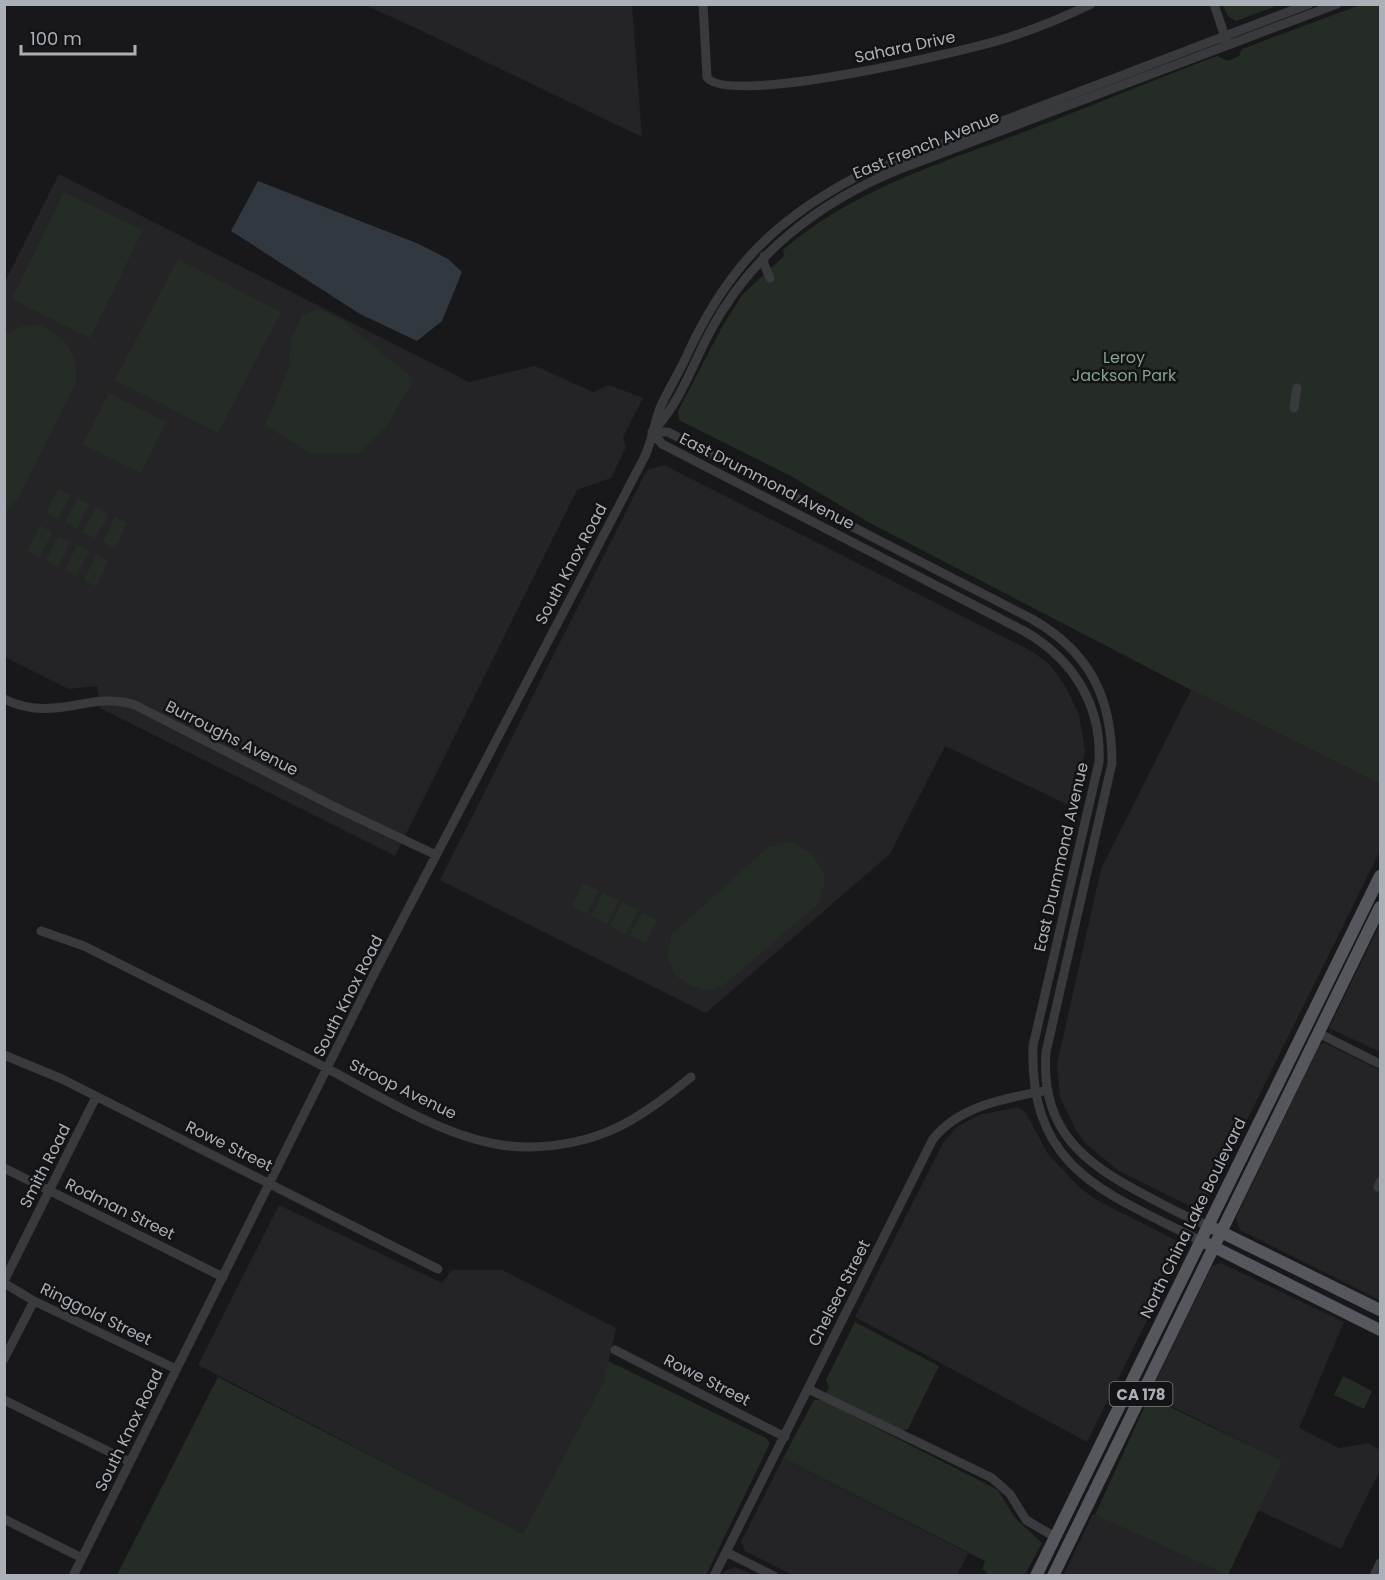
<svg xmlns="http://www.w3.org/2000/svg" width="1385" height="1580" font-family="Poppins,sans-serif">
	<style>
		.built { fill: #242427 }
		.green { fill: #242c25 }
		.water { fill: #31383f }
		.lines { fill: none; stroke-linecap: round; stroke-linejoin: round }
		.minor { stroke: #393a3e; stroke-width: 9 }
		.major { stroke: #55575d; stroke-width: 12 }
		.labels { text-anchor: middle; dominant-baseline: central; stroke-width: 5; stroke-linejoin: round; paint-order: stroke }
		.shield { fill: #131315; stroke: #7d8087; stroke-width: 1.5 }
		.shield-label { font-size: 15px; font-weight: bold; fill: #abafb8 }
		.street-label { font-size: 16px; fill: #abafb8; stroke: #131315 }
		.park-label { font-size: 16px; fill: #84a287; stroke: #131315 }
	</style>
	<rect width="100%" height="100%" fill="#18181a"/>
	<path class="built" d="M 365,5 L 632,5 L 642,137 L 420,30 Z
		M 59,174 L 469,382 L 535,366 L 593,392 L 609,385 L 643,398 L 623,437 L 626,447 L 611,478 L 577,490 L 395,856 L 100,708 L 97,686 L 69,689 L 5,657 L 4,284 Z
		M 664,465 L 1033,652 L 1050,665 L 1066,687 L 1079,715 L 1085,751 L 1074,808 L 945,746 L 890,854 L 706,1013 L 440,880 L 647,470 Z
		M 1191,690 L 1380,784 L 1380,851 L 1205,1205 L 1194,1208 L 1119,1171 L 1086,1144 L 1076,1130 L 1060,1097 L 1057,1064 L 1101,869 Z
		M 1380,924 L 1380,1052 L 1329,1028 Z
		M 1325,1043 L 1380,1070 L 1380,1300 L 1240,1230 L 1236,1218 L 1319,1045 Z
		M 1018,1107 L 1026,1113 L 1048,1154 L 1079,1187 L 1095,1199 L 1179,1242 L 1181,1251 L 1087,1442 L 855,1317 L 943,1143 L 957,1127 L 979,1115 Z
		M 279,1205 L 442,1283 L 452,1270 L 502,1270 L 616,1328 L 604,1381 L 524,1535 L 198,1365 Z
		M 1221,1263 L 1344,1322 L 1299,1428 L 1339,1448 L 1368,1443 L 1380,1450 L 1380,1470 L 1341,1549 L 1258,1510 L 1281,1461 L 1149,1395 L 1212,1266 Z
		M 783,1458 L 968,1553 L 957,1575 L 793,1575 L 745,1551 L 741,1542 Z
		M 1093,1514 L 1230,1575 L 1063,1576 Z
		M 735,1567 L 753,1575 L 723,1575 L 725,1571 Z"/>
	<path class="green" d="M 1223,5 L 1223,4 L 1279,5 L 1236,21 L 1228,16 Z
		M 1360,5 L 1380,5 L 1380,784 L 1191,690 L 870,523 L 789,475 L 679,420 L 678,411 L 723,325 L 743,294 L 784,256 L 783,250 C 852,191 935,165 1019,134 C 1083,109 1151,81 1217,56 L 1228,61 L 1239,56 L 1242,49 Z
		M 64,192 L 143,230 L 90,338 L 12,299 Z
		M 178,259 L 281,312 L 218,433 L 115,380 Z
		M 319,309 L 342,320 L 414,379 L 387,426 L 359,454 L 310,453 L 265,425 L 288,369 L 291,340 L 302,315 Z
		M 38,325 C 66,335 78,353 76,382 L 17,500 L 5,513 L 5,334 L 23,326 Z
		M 109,393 L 166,422 L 141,473 L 83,444 Z
		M 58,489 L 71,495 L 58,519 L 46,513 Z
		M 77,498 L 89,504 L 77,529 L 65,523 Z
		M 96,507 L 108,514 L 95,538 L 83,532 Z
		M 115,517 L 127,523 L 115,548 L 103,542 Z
		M 40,526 L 52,532 L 40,557 L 27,551 Z
		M 58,536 L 70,542 L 58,567 L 46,561 Z
		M 77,545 L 89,551 L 77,576 L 65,570 Z
		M 96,555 L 108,561 L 96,586 L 84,580 Z
		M 791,842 L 811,853 L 823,871 L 825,882 L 819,903 L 723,986 L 706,991 L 689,985 L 674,974 L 667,955 L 672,934 L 768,847 Z
		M 583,883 L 599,891 L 587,914 L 572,907 Z
		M 603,893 L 619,900 L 607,924 L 591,916 Z
		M 622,902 L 638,910 L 626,934 L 610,926 Z
		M 642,912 L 657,920 L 646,943 L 630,935 Z
		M 855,1322 L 939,1366 L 908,1429 L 896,1431 L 826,1393 L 829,1388 L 826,1380 Z
		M 608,1361 L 766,1438 L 770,1443 L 706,1575 L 117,1575 L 218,1377 L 523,1534 L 604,1381 Z
		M 1343,1376 L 1372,1391 L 1364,1409 L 1334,1395 Z
		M 1149,1397 L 1282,1461 L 1228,1575 L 1095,1515 Z
		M 814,1400 L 822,1400 L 998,1490 L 1015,1518 L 1042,1543 L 1025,1575 L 985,1575 L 987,1572 L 982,1569 L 985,1561 L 783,1458 Z"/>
	<path class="water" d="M 258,181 L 419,244 L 448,259 L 462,272 L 442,321 L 417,341 L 360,314 L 231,231 Z"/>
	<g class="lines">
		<path class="minor" d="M 703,4 L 707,77 C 726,108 971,50 1010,37 C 1037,28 1065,17 1091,4
			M 1214,4 L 1226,40
			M 764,256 L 764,264 L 770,278
			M 1294,408 L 1297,388
			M 655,429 C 681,401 693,363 711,330 C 751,255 818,203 895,171 L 1337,4
			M 652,432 L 662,444 L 1024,631 C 1073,659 1102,705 1099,762 L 1033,1046 C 1029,1169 1104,1192 1199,1240
			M 652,432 L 668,432 L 1032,619 C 1090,652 1112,698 1112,763 L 1046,1052 C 1040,1129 1083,1163 1145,1195 C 1165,1206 1185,1217 1207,1225
			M 4,699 C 54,724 90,690 135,705 L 339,809 L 436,855
			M 41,931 L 84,946 C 160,984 236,1022 311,1060 C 375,1092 455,1148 528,1147 C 599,1146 639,1120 691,1077
			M 1318,1033 L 1380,1064
			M 4,1055 L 62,1079 L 438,1269
			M 4,1168 L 223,1277
			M 1378,1187 L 1380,1182
			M 4,1281 L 96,1097
			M 4,1283 L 34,1301 L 176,1369
			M 615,1350 L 785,1437
			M 4,1359 L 34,1301
			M 808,1389 L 992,1478 L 1010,1494 L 1026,1520 L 1055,1537
			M 4,1400 L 130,1462
			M 4,1519 L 82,1558
			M 726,1552 L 774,1576
			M 73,1576 L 374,974 L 645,456 C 652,441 654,424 660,408 C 668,390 679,373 687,355 C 727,268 774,220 858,176 L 1309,4
			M 714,1576 L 933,1139 C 960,1105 1007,1098 1048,1090
			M 1374,1576 L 1380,1563"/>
		<path class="major" d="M 1213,1228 L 1380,1310
			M 1206,1243 L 1380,1330
			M 1036,1576 L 1380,876
			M 1053,1576 L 1380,907"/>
	</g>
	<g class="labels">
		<rect class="shield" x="1109.5" y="1382" width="63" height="24" rx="4.5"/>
		<g class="shield-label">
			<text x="1141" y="1394">CA 178</text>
		</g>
		<g class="street-label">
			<text transform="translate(905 47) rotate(-12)">Sahara Drive</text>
			<text transform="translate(926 145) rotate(-22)">East French Avenue</text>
			<text transform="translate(767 481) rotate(27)">East Drummond Avenue</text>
			<text transform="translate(571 564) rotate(-62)">South Knox Road</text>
			<text transform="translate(232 738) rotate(27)">Burroughs Avenue</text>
			<text transform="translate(1061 857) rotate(-77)">East Drummond Avenue</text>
			<text transform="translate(348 996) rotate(-63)">South Knox Road</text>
			<text transform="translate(403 1089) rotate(26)">Stroop Avenue</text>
			<text transform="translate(229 1146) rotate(26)">Rowe Street</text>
			<text transform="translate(45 1166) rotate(-63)">Smith Road</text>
			<text transform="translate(120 1209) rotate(26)">Rodman Street</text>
			<text transform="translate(1193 1218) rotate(-64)">North China Lake Boulevard</text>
			<text transform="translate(839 1293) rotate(-63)">Chelsea Street</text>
			<text transform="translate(96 1314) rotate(26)">Ringgold Street</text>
			<text transform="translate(707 1380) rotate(27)">Rowe Street</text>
			<text transform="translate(129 1430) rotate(-64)">South Knox Road</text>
		</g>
		<g class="park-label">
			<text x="1124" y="357">Leroy<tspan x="1124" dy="18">Jackson Park</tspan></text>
		</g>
	</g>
	<rect width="1385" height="1580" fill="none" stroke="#abafb8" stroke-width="12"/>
	<path d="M21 45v9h114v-9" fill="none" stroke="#abafb8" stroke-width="3"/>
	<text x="30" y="45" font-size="18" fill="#abafb8" stroke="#131315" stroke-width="4.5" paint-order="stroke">100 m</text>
</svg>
